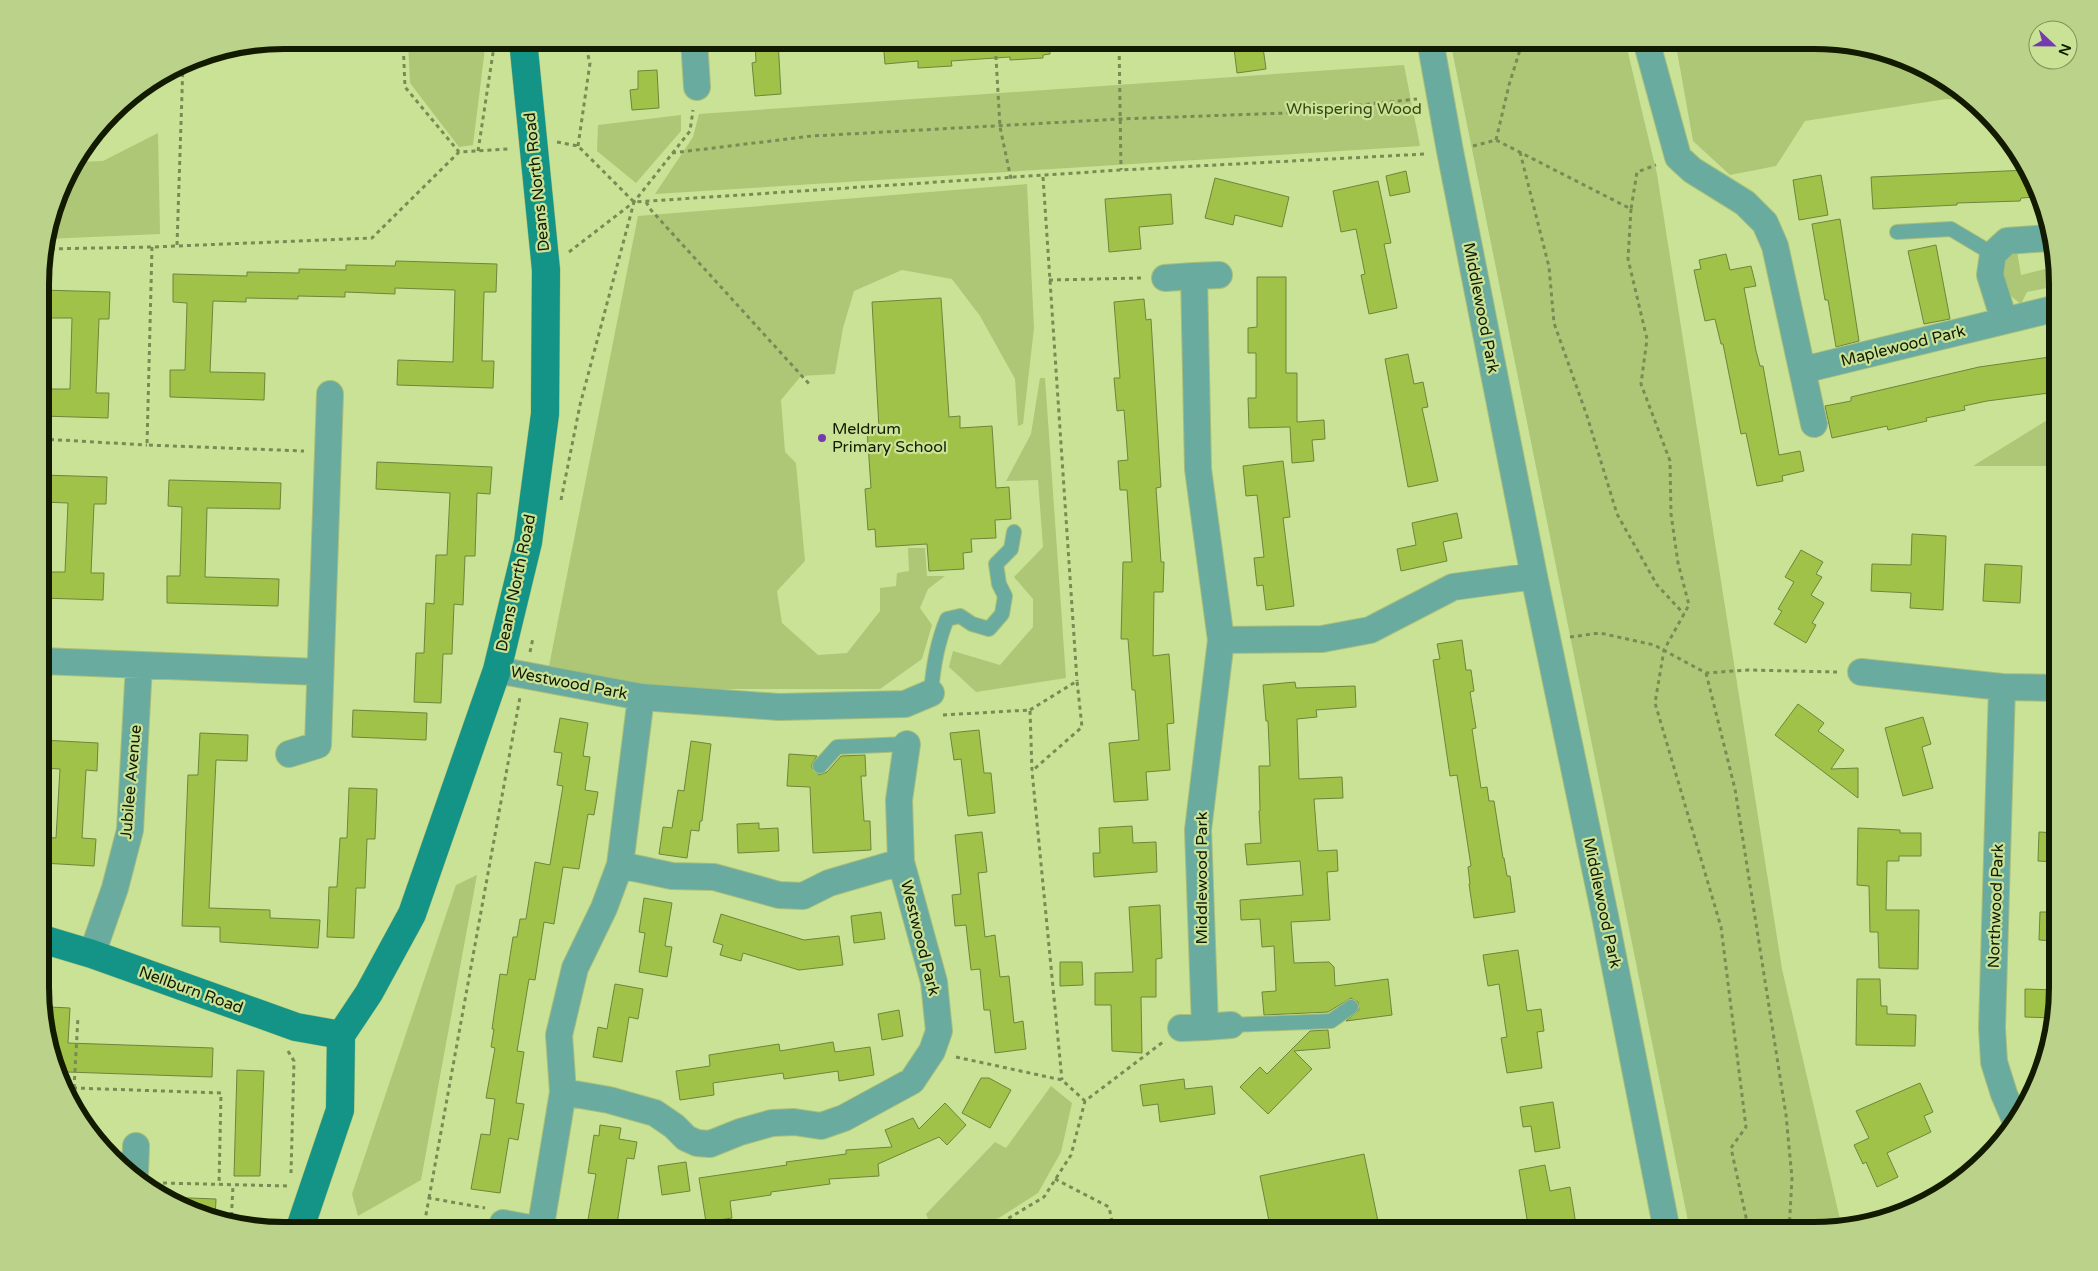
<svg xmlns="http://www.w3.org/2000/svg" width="2098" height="1271" font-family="'Varela Round',sans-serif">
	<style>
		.green { fill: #aec776 }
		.building { fill: #a1c249; stroke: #6f853a }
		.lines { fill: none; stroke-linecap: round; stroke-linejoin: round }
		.lane-casing { stroke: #a8be7a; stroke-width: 16 }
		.street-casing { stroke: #a8be7a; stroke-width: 28 }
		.secondary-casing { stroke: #a8be7a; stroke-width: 29 }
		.path { stroke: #798b54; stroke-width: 3; stroke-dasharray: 4 4; stroke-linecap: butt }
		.lane { stroke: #6aaba0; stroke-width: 14 }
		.street { stroke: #6aaba0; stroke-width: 26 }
		.secondary { stroke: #139486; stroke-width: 28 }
		.poi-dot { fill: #753ab0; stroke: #c9e295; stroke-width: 2 }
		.labels { text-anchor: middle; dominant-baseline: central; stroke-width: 4.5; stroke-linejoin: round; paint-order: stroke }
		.park-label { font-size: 16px; fill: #374514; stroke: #c9e295 }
		.street-label { font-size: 16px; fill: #121a00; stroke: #c9e295 }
		.poi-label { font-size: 16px; fill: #121a00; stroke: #c9e295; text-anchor: start }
		.rim { fill: none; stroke: #121a00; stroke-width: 6 }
	</style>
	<rect width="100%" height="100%" fill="#c9e295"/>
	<path class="green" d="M 408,40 L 486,40 L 473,145 L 459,147 L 410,83 Z
		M 1450,40 L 1625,40 L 1657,174 L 1782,969 L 1842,1228 L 1830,1230 L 1690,1231 Z
		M 1675,40 L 1815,40 L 1878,48 L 1937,73 L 1973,101 L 1946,99 L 1805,121 L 1776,166 L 1730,175 L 1693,141 Z
		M 1404,65 L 1420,146 L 655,194 L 693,137 L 699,114 Z
		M 681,115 L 681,131 L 636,183 L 597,151 L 598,125 Z
		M 158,133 L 160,234 L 46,239 L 65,176 L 76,162 L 103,161 Z
		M 1027,184 L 1034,328 L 1023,424 L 1018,426 L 1015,379 L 980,316 L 952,279 L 902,270 L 854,291 L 843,328 L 835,374 L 801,376 L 781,400 L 785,452 L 796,463 L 805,561 L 777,591 L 782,623 L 818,655 L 847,653 L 880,611 L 880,588 L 896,586 L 897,573 L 909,571 L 908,548 L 925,548 L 927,576 L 945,576 L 928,589 L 920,608 L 932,625 L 922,659 L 880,689 L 653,689 L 549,666 L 638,216 Z
		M 2049,246 L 2051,246 L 2057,267 L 2057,286 L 2027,292 L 2021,304 C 2002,290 2002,284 2002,261 L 2017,251 L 2021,275 L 2049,268 Z
		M 1040,378 L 1045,378 L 1066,678 L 976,692 L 949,667 L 953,651 L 1000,665 L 1033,627 L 1033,599 L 1014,577 L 1043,547 L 1038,480 L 1006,481 L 1031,434 Z
		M 2057,416 L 2057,464 L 2050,466 L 1973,466 L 2052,417 Z
		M 477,875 L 421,1180 L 358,1216 L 352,1194 L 456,885 Z
		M 1051,1086 L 1072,1103 L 1061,1152 L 1038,1193 L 999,1218 L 947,1231 L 933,1231 L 926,1214 L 995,1142 L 1006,1148 Z"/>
	<path class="building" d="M 755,40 L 778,40 L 781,94 L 755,96 L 752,63 L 756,62 Z
		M 883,40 L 1050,40 L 1050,54 L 1043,55 L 1043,58 L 1010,60 L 1010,57 L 951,61 L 952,66 L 918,68 L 918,61 L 885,64 Z
		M 1233,40 L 1262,40 L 1266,69 L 1237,73 Z
		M 657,70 L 659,108 L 632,110 L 630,90 L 638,89 L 638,71 Z
		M 2028,170 L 2036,197 L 2021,198 L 2020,201 L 1957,203 L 1957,205 L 1873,209 L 1871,177 Z
		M 1406,171 L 1410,192 L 1390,196 L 1386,176 Z
		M 1821,175 L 1828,215 L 1799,220 L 1793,180 Z
		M 1215,178 L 1289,197 L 1282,227 L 1235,215 L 1233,225 L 1205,218 Z
		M 1378,181 L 1391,243 L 1384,244 L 1397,308 L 1369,314 L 1361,275 L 1365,274 L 1356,229 L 1341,232 L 1333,191 Z
		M 1171,194 L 1173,224 L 1139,227 L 1141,249 L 1109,252 L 1105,199 Z
		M 1840,219 L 1859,341 L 1836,347 L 1828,300 L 1825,300 L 1812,224 Z
		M 1936,245 L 1950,319 L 1924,324 L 1908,251 Z
		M 1726,254 L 1730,270 L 1751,266 L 1756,286 L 1744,288 L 1756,351 L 1760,366 L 1763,366 L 1779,455 L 1800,451 L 1804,471 L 1782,476 L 1783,481 L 1757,486 L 1746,433 L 1741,434 L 1723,344 L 1721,344 L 1715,319 L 1705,321 L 1694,270 L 1701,269 L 1699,260 Z
		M 396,261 L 497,264 L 496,292 L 484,292 L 482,361 L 494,361 L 493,388 L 397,385 L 398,360 L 453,362 L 455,290 L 395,288 L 395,294 L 345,292 L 345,297 L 298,296 L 298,299 L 246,298 L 246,302 L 213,301 L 210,372 L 265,373 L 264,400 L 170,397 L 170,370 L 185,370 L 186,337 L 187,303 L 173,302 L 173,274 L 247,276 L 247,272 L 299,273 L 299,269 L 346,270 L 346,265 L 395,266 Z
		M 1257,277 L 1286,277 L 1286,373 L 1297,373 L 1297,422 L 1324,420 L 1325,439 L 1312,440 L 1314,461 L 1292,463 L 1290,427 L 1249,428 L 1248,398 L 1256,398 L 1256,353 L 1248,353 L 1248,328 L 1257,327 Z
		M 42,290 L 110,292 L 109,319 L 99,319 L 96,393 L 109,393 L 108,418 L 42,416 L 42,389 L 70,389 L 72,318 L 42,318 Z
		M 941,298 L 949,417 L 960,416 L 960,428 L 992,426 L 996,488 L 1009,487 L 1011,519 L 995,520 L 996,538 L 971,539 L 972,552 L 963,553 L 964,569 L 929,571 L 927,544 L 876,547 L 875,529 L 868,530 L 865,489 L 871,488 L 867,429 L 879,428 L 872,302 Z
		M 1144,299 L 1146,320 L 1151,319 L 1161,487 L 1156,488 L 1161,562 L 1164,562 L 1163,592 L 1154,592 L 1153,656 L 1169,654 L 1174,723 L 1167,724 L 1170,770 L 1146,772 L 1148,800 L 1114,802 L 1109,743 L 1139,740 L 1135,690 L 1132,690 L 1128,639 L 1121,639 L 1123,562 L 1132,562 L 1127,490 L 1120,490 L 1118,461 L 1128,460 L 1124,410 L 1117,411 L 1114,378 L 1120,378 L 1114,302 Z
		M 1408,354 L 1414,384 L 1423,382 L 1428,407 L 1422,408 L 1438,481 L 1408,487 L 1385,359 Z
		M 2057,356 L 2057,392 L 1987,401 L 1964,406 L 1965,410 L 1926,418 L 1927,421 L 1888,430 L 1887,426 L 1832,438 L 1825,406 L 1851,401 L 1851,397 L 1979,367 Z
		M 1283,461 L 1290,517 L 1283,518 L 1294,606 L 1266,610 L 1263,585 L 1257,586 L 1254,558 L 1264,557 L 1257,495 L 1246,496 L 1243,466 Z
		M 377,462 L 492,467 L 490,494 L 477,493 L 475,556 L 465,556 L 463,605 L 454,604 L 452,654 L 443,654 L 441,703 L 414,702 L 416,653 L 424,653 L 426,603 L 434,604 L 436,555 L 447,555 L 450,493 L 376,489 Z
		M 42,475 L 107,477 L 106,504 L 94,504 L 91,573 L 104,573 L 103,600 L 42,598 L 42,572 L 65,572 L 68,503 L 42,502 Z
		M 169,480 L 281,483 L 280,509 L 207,508 L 205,577 L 279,579 L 278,606 L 167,603 L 167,576 L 180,576 L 182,507 L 168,506 Z
		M 1457,513 L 1462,538 L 1443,542 L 1447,561 L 1401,571 L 1397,549 L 1416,545 L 1412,523 Z
		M 1912,534 L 1946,536 L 1943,610 L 1910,608 L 1911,593 L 1871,591 L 1872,564 L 1911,565 Z
		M 1801,550 L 1823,562 L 1816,574 L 1822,577 L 1811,595 L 1824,603 L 1812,623 L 1816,625 L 1806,643 L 1774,624 L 1782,611 L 1778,609 L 1794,582 L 1785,577 Z
		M 1985,564 L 2022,566 L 2020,603 L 1983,601 Z
		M 1462,640 L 1466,670 L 1471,670 L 1474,691 L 1470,692 L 1476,728 L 1472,729 L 1481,788 L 1487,787 L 1489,801 L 1494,801 L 1503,858 L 1504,858 L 1507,876 L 1510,876 L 1515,912 L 1474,918 L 1469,884 L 1470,884 L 1468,867 L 1471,866 L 1457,775 L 1450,776 L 1433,660 L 1440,659 L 1437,644 Z
		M 1295,682 L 1296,688 L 1355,686 L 1356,707 L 1316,710 L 1317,717 L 1297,719 L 1299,779 L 1342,777 L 1343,798 L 1314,799 L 1318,851 L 1337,850 L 1338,871 L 1327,872 L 1330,920 L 1291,922 L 1294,963 L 1329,962 L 1334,967 L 1335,986 L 1388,979 L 1392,1015 L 1346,1021 L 1359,1010 L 1358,1002 L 1351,998 L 1328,1012 L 1264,1015 L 1262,992 L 1276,991 L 1274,946 L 1262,947 L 1260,919 L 1241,920 L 1240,900 L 1303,895 L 1300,861 L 1247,865 L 1245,844 L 1261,843 L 1259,811 L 1260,811 L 1259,766 L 1270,766 L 1268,721 L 1266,721 L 1263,685 Z
		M 1798,704 L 1824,723 L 1818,731 L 1844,750 L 1831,769 L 1858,768 L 1858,798 L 1775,735 Z
		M 353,710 L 427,713 L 426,740 L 352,737 Z
		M 1923,717 L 1931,744 L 1922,747 L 1933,788 L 1903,796 L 1885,728 Z
		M 560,718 L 588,723 L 583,756 L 590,757 L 585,790 L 598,792 L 594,815 L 588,814 L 579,869 L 563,867 L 554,924 L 544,922 L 535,980 L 529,979 L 517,1051 L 524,1052 L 516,1103 L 524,1104 L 518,1140 L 509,1138 L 500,1193 L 471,1189 L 481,1134 L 490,1135 L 495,1099 L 486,1098 L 495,1048 L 491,1047 L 494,1029 L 492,1029 L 500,974 L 507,975 L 513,937 L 517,937 L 520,919 L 526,919 L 535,862 L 550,865 L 563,786 L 557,785 L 562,753 L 554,752 Z
		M 979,730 L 984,773 L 991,773 L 995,813 L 968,816 L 961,759 L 954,760 L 950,733 Z
		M 200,733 L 248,735 L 247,761 L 216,760 L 209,908 L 270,910 L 270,918 L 320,920 L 318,948 L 220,942 L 220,927 L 182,926 L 188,775 L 198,775 Z
		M 42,740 L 98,743 L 97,771 L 86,770 L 82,838 L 96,839 L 94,866 L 42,863 L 42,837 L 56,838 L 60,769 L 42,768 Z
		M 691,741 L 711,744 L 702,821 L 700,821 L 699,831 L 691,830 L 687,858 L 659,854 L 663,827 L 672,828 L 678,790 L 684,791 Z
		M 789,754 L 817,756 L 812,764 L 812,768 L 819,775 L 827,772 L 841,756 L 865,755 L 866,776 L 861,776 L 864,821 L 870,821 L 871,850 L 813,853 L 810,787 L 787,786 Z
		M 349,788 L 377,789 L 375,839 L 367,839 L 365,888 L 356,888 L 354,938 L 327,937 L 329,887 L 337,887 L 340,838 L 347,838 Z
		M 759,823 L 759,829 L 778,828 L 779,851 L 738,853 L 737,824 Z
		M 1132,826 L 1133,843 L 1156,842 L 1157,872 L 1094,877 L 1093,853 L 1100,853 L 1099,828 Z
		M 1858,828 L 1900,830 L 1900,833 L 1921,833 L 1921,856 L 1899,856 L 1899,861 L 1887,861 L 1886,910 L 1919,910 L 1918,969 L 1879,968 L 1878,932 L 1870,932 L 1869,886 L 1857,885 Z
		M 982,832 L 987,872 L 978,873 L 985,937 L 995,935 L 1000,977 L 1009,976 L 1014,1023 L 1023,1021 L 1026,1049 L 995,1053 L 990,1010 L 984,1010 L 980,969 L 971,970 L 966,925 L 955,926 L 952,895 L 961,894 L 955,835 Z
		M 2039,832 L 2057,833 L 2057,862 L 2038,861 Z
		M 644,898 L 672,903 L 665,946 L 672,947 L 667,977 L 639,972 L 645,933 L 639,932 Z
		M 1160,905 L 1162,958 L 1156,959 L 1156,997 L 1141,997 L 1142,1053 L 1112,1051 L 1111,1005 L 1095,1005 L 1095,973 L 1133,972 L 1129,907 Z
		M 881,912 L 885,939 L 854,943 L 851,916 Z
		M 2040,912 L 2057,912 L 2057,941 L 2039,940 Z
		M 721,914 L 804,940 L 839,936 L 843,965 L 799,970 L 743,953 L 741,961 L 720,955 L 723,945 L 713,942 Z
		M 1518,950 L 1527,1011 L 1541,1009 L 1544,1031 L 1537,1032 L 1542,1068 L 1507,1073 L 1501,1038 L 1507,1037 L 1499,984 L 1488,986 L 1483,955 Z
		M 1060,962 L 1082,962 L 1083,985 L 1060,986 Z
		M 1857,979 L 1880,979 L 1881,1006 L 1887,1006 L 1887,1014 L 1916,1015 L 1915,1046 L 1856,1045 Z
		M 615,984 L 643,989 L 638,1019 L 629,1017 L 622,1062 L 593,1057 L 598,1027 L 607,1029 Z
		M 2025,989 L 2057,990 L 2055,1018 L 2025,1017 Z
		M 50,1007 L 70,1008 L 68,1043 L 213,1048 L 212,1077 L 67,1072 L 66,1084 L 49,1038 Z
		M 899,1010 L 903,1036 L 882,1040 L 878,1014 Z
		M 1328,1030 L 1330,1048 L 1294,1051 L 1312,1069 L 1268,1114 L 1240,1087 L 1260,1067 L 1267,1074 L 1310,1031 Z
		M 833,1042 L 835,1052 L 870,1047 L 874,1075 L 839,1081 L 838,1071 L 784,1079 L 783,1073 L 713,1083 L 714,1095 L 680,1100 L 676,1071 L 710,1066 L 709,1055 L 779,1044 L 780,1051 Z
		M 237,1070 L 264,1071 L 260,1176 L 234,1176 Z
		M 981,1078 L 989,1078 L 1011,1090 L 990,1128 L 962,1113 Z
		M 1184,1079 L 1185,1089 L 1212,1086 L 1215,1114 L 1160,1122 L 1158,1104 L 1143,1106 L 1140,1085 Z
		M 1920,1083 L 1933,1112 L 1924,1116 L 1931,1132 L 1887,1153 L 1898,1177 L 1877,1187 L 1866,1162 L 1863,1164 L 1854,1145 L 1869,1138 L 1856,1111 Z
		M 1553,1102 L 1560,1148 L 1535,1152 L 1531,1126 L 1523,1127 L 1520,1107 Z
		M 945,1103 L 966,1125 L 947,1145 L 939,1137 L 878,1164 L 879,1176 L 829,1179 L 830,1184 L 771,1192 L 771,1195 L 730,1201 L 732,1218 L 706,1222 L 699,1178 L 787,1165 L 786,1162 L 846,1154 L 846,1150 L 892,1147 L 885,1130 L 913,1118 L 919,1129 Z
		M 600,1125 L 621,1128 L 619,1139 L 637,1142 L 634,1159 L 627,1158 L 616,1231 L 586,1231 L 596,1174 L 588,1173 L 594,1135 L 599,1136 Z
		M 1364,1154 L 1380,1231 L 1271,1231 L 1260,1176 Z
		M 686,1162 L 690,1191 L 662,1195 L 658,1166 Z
		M 1545,1165 L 1550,1191 L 1570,1187 L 1576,1225 L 1546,1231 L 1529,1231 L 1519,1170 Z
		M 164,1197 L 216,1199 L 215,1220 L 163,1199 Z"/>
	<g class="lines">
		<g class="lane-casing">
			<path id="lane" d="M 1897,232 L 1951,229 L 1993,254
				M 931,693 C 933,667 937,643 947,619 L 960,616 L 972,624 L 989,629 L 1002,614 L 1005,596 L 999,584 L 996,564 L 1011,549 L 1014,532
				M 820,766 L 837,747 L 907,744
				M 1231,1025 L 1331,1021 L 1351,1007"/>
		</g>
		<g class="street-casing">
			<path id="street" d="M 694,40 L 697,87
				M 1430,40 L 1450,151 L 1534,576 L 1605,916 L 1667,1231
				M 1646,40 L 1678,157 L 1692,170 L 1745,203 L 1765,223 L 1775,246 L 1814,424
				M 1165,278 L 1194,276
				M 2004,320 L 1990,275 L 1993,254 L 2007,241 L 2048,238
				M 1803,370 L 2057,308
				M 1221,640 L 1322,639 L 1370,630 L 1453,587 L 1534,576
				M 42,661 L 320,672
				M 497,670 L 641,697 L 779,707 L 905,704 L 931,693
				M 1861,672 L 2002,687 L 2057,688
				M 2002,687 L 1992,1028 L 1994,1062 L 2004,1094 L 2016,1122
				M 289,754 L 318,745 L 330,394
				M 901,862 L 899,800 L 907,744
				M 92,954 L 115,888 L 130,830 L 139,665
				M 1205,1027 L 1231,1025
				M 1181,1028 L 1205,1027 L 1198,830 L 1221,640 L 1198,469 L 1194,276 L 1219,275
				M 563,1092 L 609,1100 L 655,1113 L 674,1126 L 686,1138 L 697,1143 L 710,1144 L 740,1132 L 772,1123 L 794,1122 L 821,1126 L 844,1118 L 912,1081 L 932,1051 L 939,1031 L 934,982 L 901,862 L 829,883 L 803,896 L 779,895 L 714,877 L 672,876 L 620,865
				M 135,1173 L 136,1146
				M 503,1223 L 540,1230
				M 540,1231 L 563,1092 L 559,1035 L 575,968 L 604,908 L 620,865 L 641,697"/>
		</g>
		<g class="secondary-casing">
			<path id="secondary" d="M 42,939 L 92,954 L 296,1027 L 341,1035
				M 341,1035 L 369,993 L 412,914 L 497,670 L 528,542 L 545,414 L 546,270 L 523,40
				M 299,1231 L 340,1110 L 341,1035"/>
		</g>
		<path class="path" d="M 403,40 L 405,87 L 459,152 L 509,149
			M 995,40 L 1000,127 L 1011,179
			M 1119,40 L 1121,170
			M 1496,140 L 1509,85 L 1523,40
			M 557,142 L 578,146 L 634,202 L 1121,170 L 1425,154
			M 578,146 L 590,63 L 584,40
			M 1473,146 L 1496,140 L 1631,209 L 1637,172 L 1656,165
			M 478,151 L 495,40
			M 1520,152 L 1549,267 L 1554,323 L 1587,416 L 1617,514 L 1657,585 L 1684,614
			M 672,153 L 812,136 L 1120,119 L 1286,113 L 1417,99
			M 1043,177 L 1077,681
			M 646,202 L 651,210 L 811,386
			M 1631,209 L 1628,259 L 1647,339 L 1641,384 L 1670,461 L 1671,514 L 1678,563 L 1689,605 L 1664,650 L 1655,703 L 1721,927 L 1746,1127 L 1731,1148 L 1749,1231
			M 177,245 L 183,63
			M 152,247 L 147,445 L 304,451
			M 43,249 L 152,247 L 372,238 L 459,152
			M 569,252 L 634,202 L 690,131 L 693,110
			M 1049,280 L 1141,278
			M 42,439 L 147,445
			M 561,500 L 580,405 L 634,202
			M 1570,637 L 1600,633 L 1654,645 L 1706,673 L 1748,670 L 1837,672
			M 530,652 L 533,638
			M 1706,673 L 1735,789 L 1786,1115 L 1792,1178 L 1789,1231
			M 1030,710 L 1077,681 L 1082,727 L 1032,771
			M 943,715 L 1030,710 L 1032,771 L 1062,1080
			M 288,1051 L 294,1061 L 291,1173
			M 956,1057 L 1062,1080 L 1085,1101
			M 74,1088 L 78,1017
			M 74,1105 L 74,1088 L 221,1093 L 219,1185
			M 1055,1179 L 1109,1207 L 1114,1231
			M 162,1198 L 162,1183 L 289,1186
			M 429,1198 L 520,697
			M 231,1224 L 233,1186
			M 423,1231 L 429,1198 L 485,1208
			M 979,1231 L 1004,1221 L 1044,1197 L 1071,1155 L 1085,1101 L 1163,1042"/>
		<use href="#lane" class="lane"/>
		<use href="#street" class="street"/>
		<use href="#secondary" class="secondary"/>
	</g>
	<circle class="poi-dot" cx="822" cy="438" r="5"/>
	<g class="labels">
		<g class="park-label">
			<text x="1354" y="109">Whispering Wood</text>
		</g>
		<g class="street-label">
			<text transform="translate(537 182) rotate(-96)">Deans North Road</text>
			<text transform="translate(1481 308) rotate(79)">Middlewood Park</text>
			<text transform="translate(1903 346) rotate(-14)">Maplewood Park</text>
			<text transform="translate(516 583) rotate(-78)">Deans North Road</text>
			<text transform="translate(569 683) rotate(11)">Westwood Park</text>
			<text transform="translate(131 782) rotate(-85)">Jubilee Avenue</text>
			<text transform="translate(1202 878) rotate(-90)">Middlewood Park</text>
			<text transform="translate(1602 903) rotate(78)">Middlewood Park</text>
			<text transform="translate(1996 906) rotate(-88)">Northwood Park</text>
			<text transform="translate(920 938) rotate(76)">Westwood Park</text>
			<text transform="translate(191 990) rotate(20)">Nellburn Road</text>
		</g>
		<g class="poi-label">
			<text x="832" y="429">Meldrum<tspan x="832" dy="18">Primary School</tspan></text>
		</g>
	</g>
	<path d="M0 0H2098V1271H0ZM284 49H1814A235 235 0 0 1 2049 284V987A235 235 0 0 1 1814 1222H284A235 235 0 0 1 49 987V284A235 235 0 0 1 284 49Z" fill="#bad289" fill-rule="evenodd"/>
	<path class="rim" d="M284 49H1814A235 235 0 0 1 2049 284V987A235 235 0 0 1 1814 1222H284A235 235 0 0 1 49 987V284A235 235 0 0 1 284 49Z"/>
	<g transform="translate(2053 45) rotate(112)"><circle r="24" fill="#c9e295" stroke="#809259"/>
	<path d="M0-4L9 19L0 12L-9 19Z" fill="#753ab0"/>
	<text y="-8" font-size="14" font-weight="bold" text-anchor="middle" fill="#121a00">N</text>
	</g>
</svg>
